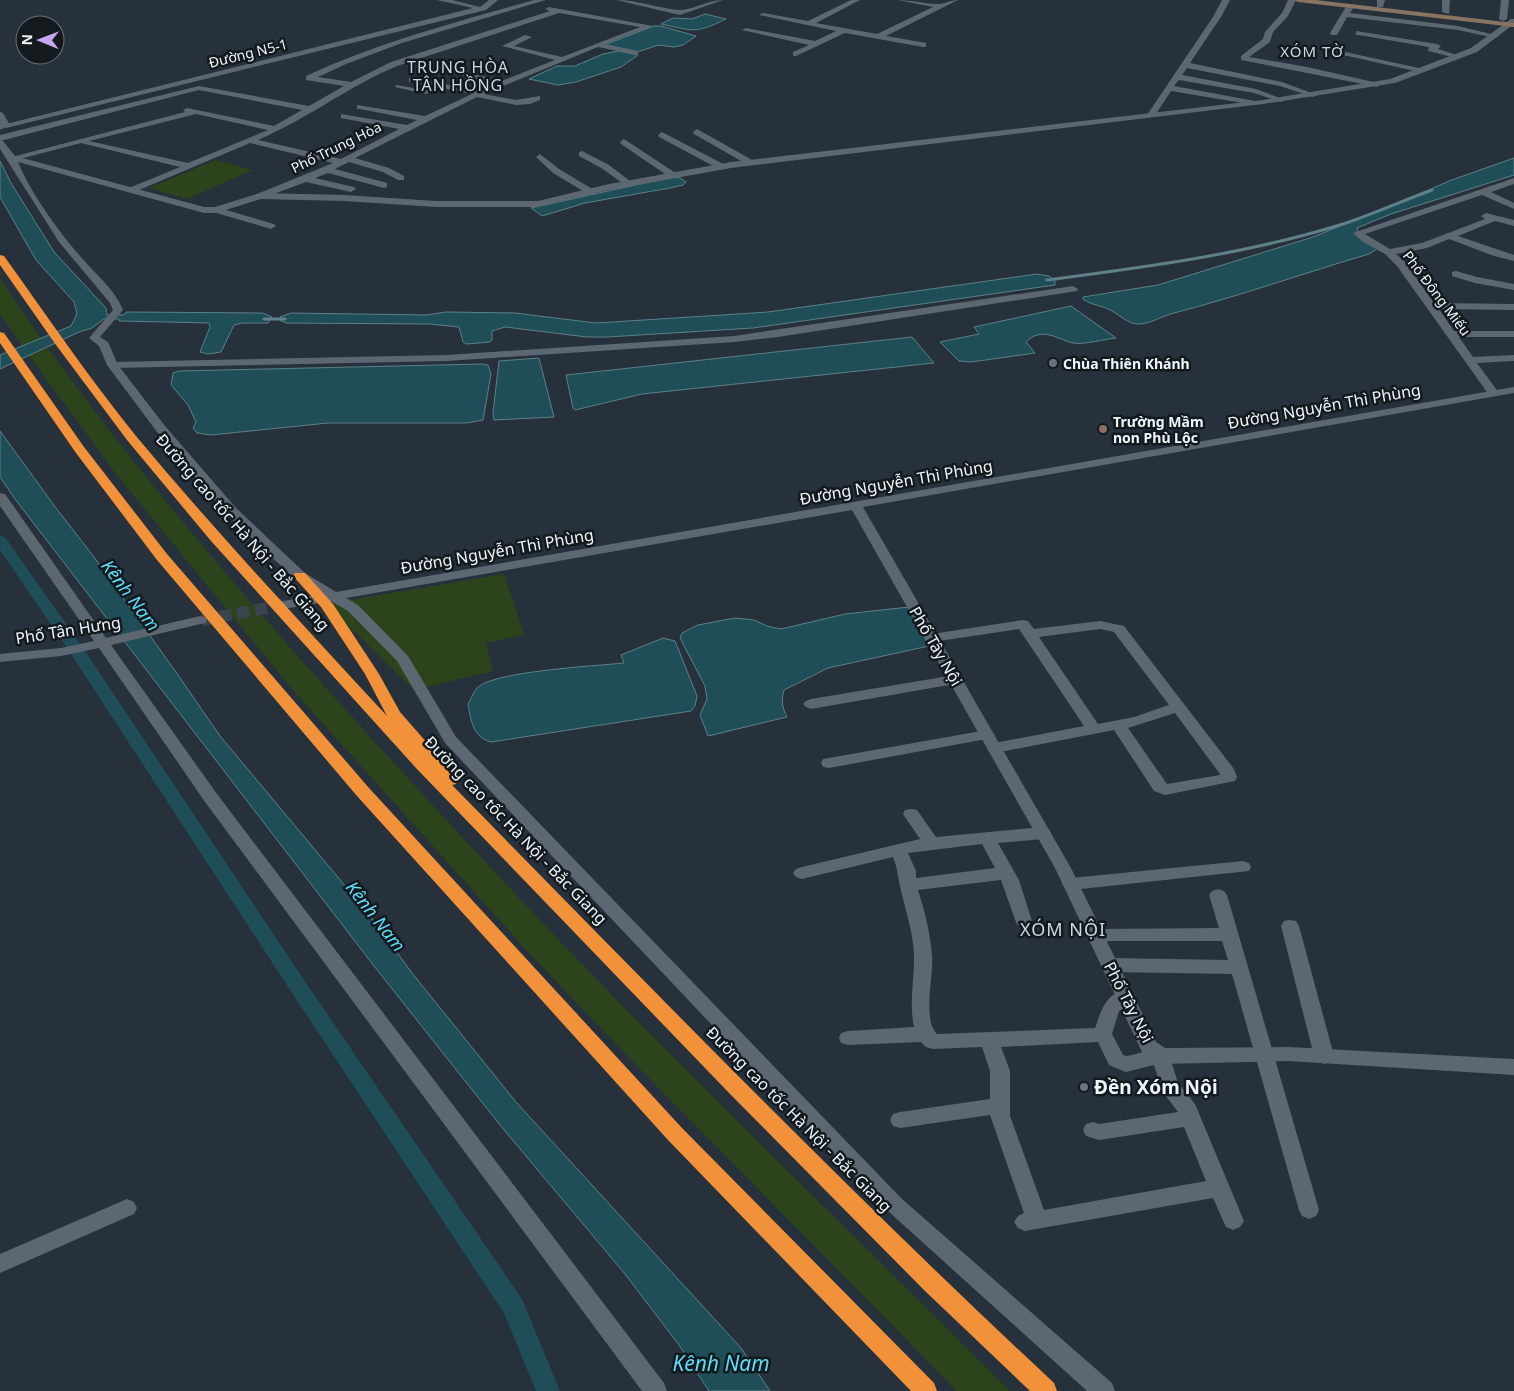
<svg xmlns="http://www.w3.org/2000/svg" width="1514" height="1391" font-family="'Noto Sans',sans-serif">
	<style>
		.green { fill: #2b441b }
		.water { fill: #1f4e58; stroke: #5d8089 }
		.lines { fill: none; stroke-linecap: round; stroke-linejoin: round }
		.stream { stroke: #5d8089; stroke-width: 3 }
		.canal { fill: #1f4e58; fill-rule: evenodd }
		.tertiary-tunnel { stroke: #3b454f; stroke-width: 12; stroke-dasharray: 12 6; stroke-linecap: butt }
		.minor { fill: #5c6772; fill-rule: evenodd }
		.tertiary { fill: #5c6772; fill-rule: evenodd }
		.secondary { fill: #897462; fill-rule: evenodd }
		.motorway { fill: #f1923b; fill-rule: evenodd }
		.worship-dot { fill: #6b7280; stroke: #14191d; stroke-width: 2 }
		.education-dot { fill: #8d6e63; stroke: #14191d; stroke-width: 2 }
		.labels { text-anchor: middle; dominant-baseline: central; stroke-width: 5; stroke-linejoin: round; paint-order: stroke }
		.far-street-label { font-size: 14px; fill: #eef5fb; stroke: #14191d }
		.far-poi-label { font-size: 14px; font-weight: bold; fill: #eef5fb; stroke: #14191d; text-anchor: start }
		.far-neighbourhood-label { font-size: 15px; letter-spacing: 1px; fill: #cbd8e5; stroke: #14191d }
		.far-quarter-label { font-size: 16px; letter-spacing: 1px; fill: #cbd8e5; stroke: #14191d }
		.street-label { font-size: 16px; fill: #eef5fb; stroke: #14191d }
		.water-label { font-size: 18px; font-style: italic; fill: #5cdefa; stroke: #14191d }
		.neighbourhood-label { font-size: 18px; letter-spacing: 1px; fill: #cbd8e5; stroke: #14191d }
		.near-poi-label { font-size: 19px; font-weight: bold; fill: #eef5fb; stroke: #14191d; text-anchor: start }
		.near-water-label { font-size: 21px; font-style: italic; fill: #5cdefa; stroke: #14191d }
	</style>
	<rect width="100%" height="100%" fill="#27313c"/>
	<path class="green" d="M 216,160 L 253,170 L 187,199 L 149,188 Z
		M 0,279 C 100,428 216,565 335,698 C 428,801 522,903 619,1002 C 748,1133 880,1261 1010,1391 L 957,1391 L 641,1070 L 529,953 L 292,689 L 116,474 L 44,376 L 0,314 Z
		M 504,574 L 524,635 L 486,643 L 493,671 L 414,690 L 326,604 Z"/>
	<path class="water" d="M 705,14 L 726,19 C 695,34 694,31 661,24 L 673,18 L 692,19 Z
		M 654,26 L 661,26 L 696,36 L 683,45 L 674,47 L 658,45 L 638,52 L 604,45 Z
		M 618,51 L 638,55 L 621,67 L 576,82 L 558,85 L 529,79 L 557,66 L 575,66 L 603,54 Z
		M 1514,158 L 1514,175 L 1391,214 L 1357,228 L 1359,236 L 1377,249 L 1369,254 C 1304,273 1240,296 1174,313 C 1162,316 1151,324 1138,324 C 1127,324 1118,313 1108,309 C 1099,305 1091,305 1083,299 L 1083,297 L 1158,285 L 1313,237 L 1429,190 L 1449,181 Z
		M 0,161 L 11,183 L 54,252 L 106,308 L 107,315 L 123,315 L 127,312 L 263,313 L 272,317 L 268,323 L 242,323 L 234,325 L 221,352 L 208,354 L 200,352 L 210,327 L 209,323 L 121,321 L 119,321 L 119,319 L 104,319 L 92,328 L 79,332 L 0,369 L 0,355 L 71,326 L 77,314 L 74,302 L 36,260 L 0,197 Z
		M 672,177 L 680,178 L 686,182 L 683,185 L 670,188 L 585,203 L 542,216 L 531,208 Z
		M 1037,274 L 1049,276 L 1055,281 L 1055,285 L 753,328 L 607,337 L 587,337 L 505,327 L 492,331 L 492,340 L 490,342 L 467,344 L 463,342 L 459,327 L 429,324 L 286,323 L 279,320 L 280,317 L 291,313 L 427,315 L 446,312 L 515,313 L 596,323 L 738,314 L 768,312 Z
		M 1071,306 L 1116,338 C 1105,339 1084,345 1073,343 C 1057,339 1042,326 1026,342 L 1035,353 L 971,362 L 959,361 L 940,342 L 979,334 L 974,327 Z
		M 912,337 L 934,363 L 642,394 L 575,410 L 573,408 L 566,375 Z
		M 539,358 L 554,417 L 494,420 L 493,413 L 499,361 Z
		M 482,364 L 488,365 L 491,374 L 483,420 L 467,423 L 328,423 L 211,435 L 197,433 L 193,428 L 196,422 L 188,405 L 171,385 L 173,373 L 179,371 Z
		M 0,431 L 56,508 L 94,557 L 178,675 L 220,736 L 367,912 L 412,973 L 516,1102 L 741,1348 L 770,1391 L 709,1391 L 679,1345 L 625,1274 L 500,1125 L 374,966 L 15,499 L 0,477 Z
		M 909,607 L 929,646 L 828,668 L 784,690 C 781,701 782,707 787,717 L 708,736 L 700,715 L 707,699 L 705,686 L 680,638 L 682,633 L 698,625 L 735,618 L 754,620 L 767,626 L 781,629 L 845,614 Z
		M 663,638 L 675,641 L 697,696 L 695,706 L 691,711 L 491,742 C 473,737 471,721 468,704 C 471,699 474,691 478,687 C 497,671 595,666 624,663 L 621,655 Z"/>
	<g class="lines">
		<path class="stream" d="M 1047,280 C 1146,267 1247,254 1343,224 C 1373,214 1402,201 1432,190
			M 264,319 L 285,319"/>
		<path class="canal" d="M 0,536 L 5,537 L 85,651 L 304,980 L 522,1299 L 560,1391 L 536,1391 L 504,1313 L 290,990 L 69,651 L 0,550 Z"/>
		<path class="tertiary-tunnel" d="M 202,620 L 283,605"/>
		<path class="minor" d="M 437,0 L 452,0 L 480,7 L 489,0 L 498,0 L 486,10 L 6,128 L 2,125 L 473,8 Z
			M 534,0 L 546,0 L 402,43 L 346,64 L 318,77 L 351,82 L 391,62 L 550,11 L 545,9 L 549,7 L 653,26 L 605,44 L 638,51 L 638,55 L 598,47 L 484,94 L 516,100 L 540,96 L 540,100 L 530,104 L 516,105 L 477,97 L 355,158 L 389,168 L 404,176 L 404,180 L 398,180 L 383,172 L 349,162 L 335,169 L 387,183 L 387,187 L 384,188 L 328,173 L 315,178 L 354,187 L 356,189 L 351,192 L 306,182 L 263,198 L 257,198 L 257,194 L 333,163 L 250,143 L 132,193 L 127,190 L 129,188 L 180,167 L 81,143 L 12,161 L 8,158 L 185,112 L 183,110 L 187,108 L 274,126 L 302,110 L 199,90 L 0,141 L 0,135 L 199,86 L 309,106 L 344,86 L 306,80 L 306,76 C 379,42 457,22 534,0 ZM 559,13 L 640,27 L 562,57 L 514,46 L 532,37 L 525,35 L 502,46 L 555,60 L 504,80 L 452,70 L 448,72 L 496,84 L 479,90 L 409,78 L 409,82 L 412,82 L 472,94 L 425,116 L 357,105 L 357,109 L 360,109 L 417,120 L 407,125 L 341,114 L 341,118 L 399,129 L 341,159 L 258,140 C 307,119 349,86 397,66 ZM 196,114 L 268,130 L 188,163 L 89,141 Z
			M 616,0 C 638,0 657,8 678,10 C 691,11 707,0 723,0 L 680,15 Z
			M 851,0 L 860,0 L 816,23 L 877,34 L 933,7 L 898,0 C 912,0 925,4 938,4 C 945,4 950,0 958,0 L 886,36 L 926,43 L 926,47 L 923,47 L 845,33 L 796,56 L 793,56 L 793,52 L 809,45 L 742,30 L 746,28 L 815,41 L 836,31 L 759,15 L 763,13 L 808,21 Z
			M 1222,0 L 1230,0 L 1221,17 L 1190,63 L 1282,82 L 1317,95 L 1313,97 L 1280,86 L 1187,68 L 1182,75 L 1256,89 L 1285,100 L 1281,102 L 1254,93 L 1179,80 L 1174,86 L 1255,101 L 1259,103 L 1255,105 L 1171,91 L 1154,117 L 1148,117 L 1147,115 L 1213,17 Z
			M 1288,0 L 1296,0 L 1288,16 L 1273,32 L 1270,42 L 1249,57 L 1307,67 L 1378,83 L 1378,87 L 1241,60 L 1241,56 L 1263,39 L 1265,32 L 1282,13 Z
			M 1377,0 L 1385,0 L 1383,7 L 1377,7 Z
			M 1442,0 L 1450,0 L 1449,14 L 1442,12 Z
			M 1501,0 L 1509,0 L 1507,19 L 1503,21 L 1499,19 Z
			M 1347,5 L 1354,7 L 1350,13 L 1458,26 L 1499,36 L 1495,38 L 1458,30 L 1347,17 L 1337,35 L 1331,35 L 1330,33 Z
			M 1356,31 L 1437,44 L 1441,46 L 1438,49 L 1460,56 L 1456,58 L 1428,51 L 1429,47 L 1359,35 L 1356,35 Z
			M 1345,52 L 1419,68 L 1423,70 L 1419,72 L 1348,56 L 1345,56 Z
			M 396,85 L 426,90 L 430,92 L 426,94 L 395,87 Z
			M 697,129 L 754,161 L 755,163 L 754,165 L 748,165 L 694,134 L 693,132 Z
			M 662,132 L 725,165 L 726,167 L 722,170 L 719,169 L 659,137 L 658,135 Z
			M 624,139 L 677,174 L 677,178 L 671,178 L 621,144 L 620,142 Z
			M 582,151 L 609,165 L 634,184 L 632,186 L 626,186 L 603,169 L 579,156 L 579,152 Z
			M 540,154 L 559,169 L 594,190 L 594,194 L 588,194 L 553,173 L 536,157 Z
			M 1514,178 L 1514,184 L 1491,192 L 1514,203 L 1514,209 L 1482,195 L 1365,234 L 1390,249 L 1422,243 L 1485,219 L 1481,216 L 1486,213 L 1514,220 L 1514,226 L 1495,221 L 1458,236 L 1514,255 L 1514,261 L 1494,256 L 1449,239 L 1427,248 L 1396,254 L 1405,262 L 1434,303 L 1514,304 L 1514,310 L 1439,309 L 1454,331 L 1514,331 L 1514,337 L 1459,337 L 1473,357 L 1514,355 L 1514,361 L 1477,363 L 1499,393 L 1493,396 L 1489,395 L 1397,266 L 1385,254 L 1363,242 L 1353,233 Z
			M 216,207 L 274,224 L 276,226 L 271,229 L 213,212 L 213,208 Z
			M 1456,271 L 1477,277 L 1514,284 L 1514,290 L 1475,283 L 1452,276 L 1452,272 Z
			M 1073,286 L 1078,289 L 1077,291 L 778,337 L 734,342 L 447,361 L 113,368 L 107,365 L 113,362 L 447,355 L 734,336 Z
			M 1023,620 L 1028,621 L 1034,629 L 1100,621 L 1124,626 L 1234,769 L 1237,777 L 1235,781 L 1165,795 L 1154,791 L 1114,730 L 995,753 L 989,752 L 987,748 L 989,744 L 1084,726 L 1019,629 L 932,642 L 927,641 L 925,638 L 927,635 L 932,634 ZM 1100,629 L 1114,632 L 1169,705 L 1134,717 L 1098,724 L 1039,637 ZM 1175,713 L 1220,774 L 1220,775 L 1167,784 L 1128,728 Z
			M 955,675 L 960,677 L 962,680 L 960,683 L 811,709 L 806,707 L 803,704 L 806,701 L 811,699 Z
			M 987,730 L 992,732 L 995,735 L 992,738 L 829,768 L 823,767 L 821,763 L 823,759 L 829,758 Z
			M 911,809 L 917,810 L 936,837 L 1043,827 L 1049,829 L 1051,833 L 1049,837 L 1043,839 L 998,843 L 1019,880 L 1032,921 L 1029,925 L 1023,927 L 1017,925 L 1001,880 L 918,890 C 925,911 930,933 932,955 C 934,975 922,1019 937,1034 L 1095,1028 C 1101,1011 1108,986 1132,993 L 1134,998 L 1132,1003 L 1119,1011 L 1112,1034 L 1123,1055 L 1127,1056 L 1161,1048 L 1168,1051 L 1178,1083 L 1195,1104 L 1244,1221 L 1240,1227 L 1233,1230 L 1226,1227 L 1213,1198 L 1025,1231 L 1018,1228 L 1014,1222 L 1018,1216 L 1024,1213 L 990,1115 L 900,1128 L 893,1126 L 890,1120 L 893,1114 L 900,1112 L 990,1099 L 990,1071 L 982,1047 L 933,1049 L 926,1047 L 921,1042 L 848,1045 L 841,1043 L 839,1038 L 841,1033 L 848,1031 L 914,1027 C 909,1004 914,982 914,958 C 914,933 905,910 900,886 C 897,874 898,869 893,857 L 802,879 L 796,877 L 793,873 L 796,869 L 802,867 L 920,839 L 903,814 L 905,810 ZM 982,844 L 995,868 L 916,878 L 916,871 L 908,853 ZM 1098,1042 L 1109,1065 L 1126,1072 L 1154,1065 L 1162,1091 L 1178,1112 L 1099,1124 L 1093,1122 L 1086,1124 L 1083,1130 L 1086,1136 L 1099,1140 L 1184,1127 L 1206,1181 L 1044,1210 L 1010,1116 L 1010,1071 L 1001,1047 Z
			M 1243,861 L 1249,863 L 1251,867 L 1249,871 L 1071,890 L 1065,888 L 1062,884 L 1065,880 L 1071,878 Z
			M 1218,889 L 1224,891 L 1227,895 L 1319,1210 L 1316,1216 L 1309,1219 L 1302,1216 L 1299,1210 L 1232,974 L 1110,972 L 1104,970 L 1101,965 L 1104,960 L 1110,958 L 1228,960 L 1222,941 L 1096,941 L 1090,940 L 1087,935 L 1090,930 L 1096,929 L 1219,928 L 1209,895 L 1212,891 Z
			M 1290,920 L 1296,921 L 1299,926 L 1334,1056 L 1331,1061 L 1324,1064 L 1317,1061 L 1314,1056 L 1281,926 L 1284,921 Z"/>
		<path class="tertiary" d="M 1511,19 L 1514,19 L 1514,24 L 1477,52 L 1395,83 L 1263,104 L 731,168 L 609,190 L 538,207 L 436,207 L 344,201 L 261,199 L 216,213 L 204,213 L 18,162 C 30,192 59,232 80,256 C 95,274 114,288 123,310 L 100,337 L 108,342 L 118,365 L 165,426 L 236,508 L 305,573 L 336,592 L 1514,387 L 1514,393 L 863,507 L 1071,868 L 1156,1042 L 1165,1048 L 1288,1047 L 1514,1059 L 1514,1075 L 1288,1061 L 1161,1064 L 1154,1061 L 1142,1052 L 1055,868 L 852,510 L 346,598 L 358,605 L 408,656 L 456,737 L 902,1199 L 1112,1383 L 1115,1391 L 1087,1391 L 888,1211 L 445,743 L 397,661 L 348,611 L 331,601 L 283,609 L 278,608 L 276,605 L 278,602 L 321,594 L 295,579 L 226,514 L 157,432 L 107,365 L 99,346 L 89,338 L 113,310 L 110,303 L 59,242 L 0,149 L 0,140 L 3,141 L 15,156 L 204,207 L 215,207 L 260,193 L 344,195 L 436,201 L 538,201 L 609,184 L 731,162 L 1263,100 L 1390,79 L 1471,48 Z
			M 0,112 L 3,113 L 10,125 L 0,130 Z
			M 0,493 L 5,494 L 106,638 L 200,616 L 205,617 L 207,620 L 205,623 L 111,645 L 217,794 L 664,1383 L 667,1391 L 642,1391 L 205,802 L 99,648 L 61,656 L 0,662 L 0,654 L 61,648 L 94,641 L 0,506 Z
			M 127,1199 L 134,1202 L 137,1208 L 134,1214 L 0,1273 L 0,1254 Z"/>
		<path class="secondary" d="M 1294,0 L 1316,0 L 1514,23 L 1514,27 L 1298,2 Z"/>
		<path class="motorway" d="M 0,255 L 4,256 C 47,316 89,378 136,436 C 216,532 302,624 387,716 L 365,674 L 321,607 L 293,576 L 295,573 L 305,573 L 333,604 L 379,674 L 400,712 L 456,776 L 458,780 L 456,784 L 452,785 C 650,987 847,1190 1054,1383 L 1057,1391 L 1030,1391 L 925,1291 L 731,1095 L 416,768 L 211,541 L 127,440 L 56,345 L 0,265 Z
			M 0,332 L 4,333 L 84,447 L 167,554 L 369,788 L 682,1128 L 934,1383 L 937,1391 L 911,1391 L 668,1140 L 357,796 L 157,560 L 76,453 L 0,343 Z"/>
	</g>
	<g class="worship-dot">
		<circle cx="1053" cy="363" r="5"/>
		<circle cx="1084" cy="1087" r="5"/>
	</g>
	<circle class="education-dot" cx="1103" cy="429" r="5"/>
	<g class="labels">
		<g class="far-street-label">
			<text transform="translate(248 53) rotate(-14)">Đường N5-1</text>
			<text transform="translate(336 147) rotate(-26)">Phố Trung Hòa</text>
			<text transform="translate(1437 293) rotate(53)">Phố Đông Miếu</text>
		</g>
		<g class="far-poi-label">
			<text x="1063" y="363">Chùa Thiên Khánh</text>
			<text x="1113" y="421">Trường Mầm<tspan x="1113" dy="16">non Phù Lộc</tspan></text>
		</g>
		<g class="far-neighbourhood-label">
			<text x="1312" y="51">XÓM TỜ</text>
		</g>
		<g class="far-quarter-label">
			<text x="458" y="67">TRUNG HÒA<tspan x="458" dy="18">TÂN HỒNG</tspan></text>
		</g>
		<g class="street-label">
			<text transform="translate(1324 406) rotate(-10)">Đường Nguyễn Thì Phùng</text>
			<text transform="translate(896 482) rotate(-10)">Đường Nguyễn Thì Phùng</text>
			<text transform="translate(243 532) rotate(49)">Đường cao tốc Hà Nội - Bắc Giang</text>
			<text transform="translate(497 551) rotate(-10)">Đường Nguyễn Thì Phùng</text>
			<text transform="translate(68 630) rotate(-9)">Phố Tân Hưng</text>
			<text transform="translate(936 646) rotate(60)">Phố Tây Nội</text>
			<text transform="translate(516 830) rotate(46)">Đường cao tốc Hà Nội - Bắc Giang</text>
			<text transform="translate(1129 1002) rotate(63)">Phố Tây Nội</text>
			<text transform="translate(799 1119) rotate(45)">Đường cao tốc Hà Nội - Bắc Giang</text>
		</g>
		<g class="water-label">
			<text transform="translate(131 595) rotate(53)">Kênh Nam</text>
			<text transform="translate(376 916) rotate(52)">Kênh Nam</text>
		</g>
		<g class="neighbourhood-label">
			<text x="1063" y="929">XÓM NỘI</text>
		</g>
		<g class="near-poi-label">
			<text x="1094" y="1087">Đền Xóm Nội</text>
		</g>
		<g class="near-water-label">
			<text x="721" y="1363">Kênh Nam</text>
		</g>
	</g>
	<g transform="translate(40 40) rotate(271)"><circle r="24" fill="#14191d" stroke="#6b7176"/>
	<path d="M0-4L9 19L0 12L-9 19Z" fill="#c6a6f0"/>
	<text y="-8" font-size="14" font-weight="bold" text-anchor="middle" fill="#eef5fb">N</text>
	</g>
</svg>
